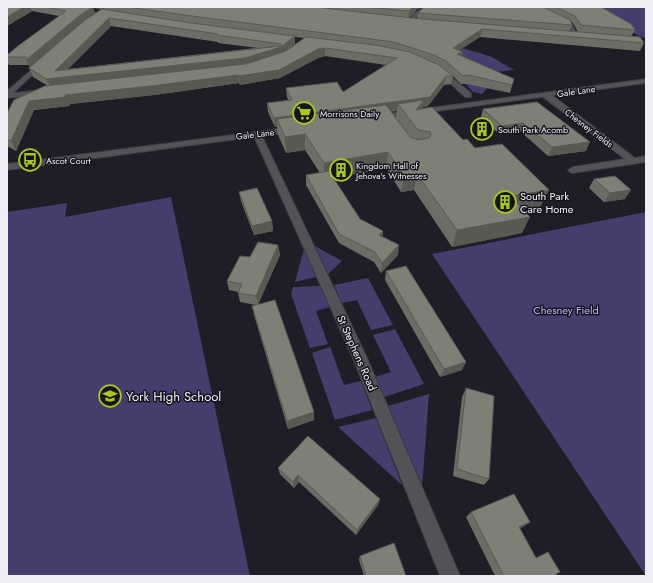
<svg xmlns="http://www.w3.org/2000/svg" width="653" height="583" font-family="Jost,sans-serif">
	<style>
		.green { fill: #463d6d }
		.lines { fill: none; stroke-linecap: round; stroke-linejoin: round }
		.minor-casing { stroke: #3c3b44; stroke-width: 2 }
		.tertiary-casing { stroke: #3c3b44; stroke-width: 2 }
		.minor { fill: #525257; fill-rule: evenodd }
		.tertiary { fill: #525257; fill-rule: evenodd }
		.wall { fill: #6c6e65; fill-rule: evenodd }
		.shaded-wall { fill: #585a52 }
		.building { fill: #7d8075; stroke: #585a52; fill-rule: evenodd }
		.labels { text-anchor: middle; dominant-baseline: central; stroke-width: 3; stroke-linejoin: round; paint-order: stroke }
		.far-street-label { font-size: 9px; fill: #eeeef4; stroke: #16151e }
		.far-poi-label { font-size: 9px; fill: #eeeef4; stroke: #16151e; text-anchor: start }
		.poi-label { font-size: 11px; fill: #eeeef4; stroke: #16151e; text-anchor: start }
		.park-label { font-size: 11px; fill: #beb6f4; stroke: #16151e }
		.street-label { font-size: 11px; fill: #eeeef4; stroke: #16151e }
		.near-poi-label { font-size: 13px; fill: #eeeef4; stroke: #16151e; text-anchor: start }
	</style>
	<rect width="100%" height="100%" fill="#1f1e27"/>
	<path class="green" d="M 588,7 L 646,7 L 646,38 L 639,36 Z
		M 456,46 L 492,57 L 514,70 L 493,72 L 498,76 L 482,94 L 473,92 L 464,82 Z
		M 171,197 L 250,576 L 7,576 L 7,212 L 67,203 L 65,217 Z
		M 646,212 L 646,576 L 432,254 Z
		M 315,246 L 342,261 L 328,274 Z
		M 304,249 L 316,277 L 295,282 Z
		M 368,278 L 393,325 L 371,330 L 357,300 L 342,303 L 334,285 Z
		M 320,286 L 330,307 L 316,311 L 328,344 L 310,348 L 291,294 L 293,287 Z
		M 395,329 L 424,384 L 384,397 L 375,377 L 391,372 L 373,335 Z
		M 330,347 L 344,385 L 361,381 L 372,410 L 335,420 L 312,353 Z
		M 429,394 L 423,475 L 422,485 L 388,406 Z
		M 376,418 L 402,485 L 338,427 Z"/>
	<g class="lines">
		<g class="minor-casing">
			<path id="minor" d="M 424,7 L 429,7 L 417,16 L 413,23 L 409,23 L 413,14 Z
				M 529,7 L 535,7 L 572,24 L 578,37 L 573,38 L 568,26 Z
				M 43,60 L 45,61 L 45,63 L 13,93 L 44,90 L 48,92 L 47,94 L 7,98 L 7,91 Z
				M 437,69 L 441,69 L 471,93 L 471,97 L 465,97 L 437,71 Z
				M 543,93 L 549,93 L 635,158 L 646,156 L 646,162 L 573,173 L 570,172 L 568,170 L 573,167 L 625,159 L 543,97 Z
				M 254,132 L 260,132 L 261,134 L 367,358 L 460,576 L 440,576 L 353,358 L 253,134 Z"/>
		</g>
		<g class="tertiary-casing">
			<path id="tertiary" d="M 646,79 L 646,83 L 378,119 L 374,117 L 378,115 Z
				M 294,127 L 298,129 L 297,131 L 7,170 L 7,164 Z"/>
		</g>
		<use href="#minor" class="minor"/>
		<use href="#tertiary" class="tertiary"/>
	</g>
	<path class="wall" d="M 7,7 L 424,7 L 417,9 L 409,18 L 417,19 L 418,13 L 424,7 L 601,7 L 635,30 L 631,37 L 644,43 L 640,51 L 480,37 L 459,50 L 462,56 L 514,79 L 510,93 L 467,84 L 461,84 L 453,76 L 451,84 L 444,85 L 428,106 L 423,107 L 422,109 L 463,140 L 475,148 L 541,206 L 523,209 L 522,233 L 452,247 L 414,190 L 401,192 L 386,168 L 333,178 L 360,219 L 383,231 L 382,237 L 398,255 L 381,273 L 374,262 L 339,243 L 306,185 L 306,175 L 320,173 L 305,150 L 286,153 L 278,135 L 277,127 L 275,127 L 268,112 L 267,103 L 288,100 L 287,97 L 286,88 L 343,92 L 386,65 L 325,56 L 318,58 L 280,78 L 240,85 L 239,83 L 154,95 L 70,104 L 69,106 L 34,110 L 16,151 L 7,146 L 7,113 L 48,86 L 33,77 L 29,68 L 30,68 L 29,65 L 9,65 L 7,61 L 7,55 L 59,16 L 32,11 L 7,26 ZM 93,8 L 101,9 L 95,13 ZM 570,21 L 573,23 L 578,32 L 569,31 L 572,25 ZM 111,26 L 218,42 L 218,43 L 257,48 L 68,69 ZM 295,37 L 304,38 L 286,51 L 295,44 ZM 391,111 L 397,111 L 396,118 Z
		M 537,102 L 586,151 L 548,156 L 520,131 L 499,134 L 481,117 L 483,109 Z
		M 594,179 L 625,199 L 604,202 L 589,188 Z
		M 239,192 L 272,221 L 273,231 L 254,235 L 241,201 Z
		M 278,245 L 280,255 L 258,304 L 314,420 L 288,429 L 254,315 L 252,306 L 256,305 L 240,302 L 238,292 L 229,290 L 227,281 L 250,257 Z
		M 386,271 L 462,370 L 440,377 L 385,280 Z
		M 466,388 L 489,479 L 484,485 L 453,476 L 462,397 Z
		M 278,468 L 380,499 L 378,505 L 356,535 L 299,482 L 294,488 L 280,474 Z
		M 471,512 L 530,522 L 520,528 L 536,558 L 556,574 L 558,576 L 495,576 L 466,517 Z
		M 360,556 L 406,576 L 364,576 L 359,560 Z"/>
	<path class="shaded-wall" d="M 24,7 L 30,7 L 32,11 L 7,26 L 7,17 Z
		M 93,7 L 95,14 L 30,68 L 26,60 L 79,16 Z
		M 101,7 L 105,7 L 105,8 L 102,9 Z
		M 413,7 L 424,7 L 417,9 L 408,18 L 409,11 Z
		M 109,18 L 111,26 L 60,77 L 281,47 L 295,36 L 295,44 L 281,55 L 246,66 L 51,87 L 46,79 Z
		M 482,29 L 480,37 L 452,55 L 453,48 Z
		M 325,48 L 325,56 L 318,58 L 280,78 L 240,85 L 239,76 L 318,49 Z
		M 463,52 L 461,60 L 457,54 Z
		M 238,75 L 239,83 L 154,95 L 70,104 L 69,106 L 34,110 L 16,151 L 11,141 L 29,101 L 65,95 Z
		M 446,76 L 444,85 L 428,106 L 423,107 L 421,115 L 398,104 L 397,111 L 280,126 L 277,119 L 277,127 L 275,127 L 274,118 Z
		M 523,123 L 520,131 L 499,134 L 502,126 Z
		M 305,134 L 305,150 L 286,153 L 285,137 Z
		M 590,142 L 586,151 L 548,156 L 552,147 Z
		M 388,152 L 386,168 L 324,179 L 324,163 Z
		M 417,174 L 414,190 L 401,192 L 404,176 Z
		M 549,190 L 541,206 L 505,213 L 511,196 Z
		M 631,190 L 625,199 L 604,202 L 610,193 Z
		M 530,217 L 522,233 L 452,247 L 457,230 Z
		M 272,221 L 273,231 L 254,235 L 252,226 Z
		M 383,231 L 382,240 L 379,235 Z
		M 278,245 L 280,255 L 258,305 L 256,296 Z
		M 399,245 L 398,255 L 381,273 L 382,263 Z
		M 466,362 L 462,370 L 440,377 L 444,369 Z
		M 314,412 L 314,420 L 288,429 L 287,421 Z
		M 298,475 L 299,482 L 294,488 L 293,482 Z
		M 380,499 L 378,505 L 356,535 L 357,530 Z
		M 530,522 L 523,527 L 512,532 L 519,527 Z"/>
	<path class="building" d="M 8,7 L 24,7 L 7,17 L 7,8 Z
		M 45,7 L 93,7 L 79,16 L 26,60 L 26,57 L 7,57 L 7,55 L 18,46 L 66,11 Z
		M 127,7 L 315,7 L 412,18 L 640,37 L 644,43 L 482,29 L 453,48 L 463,52 L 457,54 L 514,79 L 512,85 L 469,75 L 463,76 L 446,61 L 434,55 L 394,42 L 192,16 Z
		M 366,7 L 413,7 L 409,11 Z
		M 424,7 L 543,7 L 570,20 L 572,25 L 418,13 Z
		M 556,7 L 601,7 L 631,24 L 635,30 L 581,25 L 575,16 Z
		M 102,9 L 191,23 L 295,36 L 281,47 L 245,58 L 46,79 L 29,68 L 85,20 ZM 109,18 L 218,34 L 217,35 L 281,44 L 281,46 L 55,71 Z
		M 306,37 L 375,45 L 410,52 L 439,65 L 453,76 L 446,76 L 430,97 L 274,118 L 267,103 L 292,100 L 286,88 L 337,82 L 343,92 L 397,58 L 325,48 L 318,49 L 279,70 L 239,76 L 238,75 L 151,86 L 65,95 L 65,97 L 29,101 L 11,141 L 7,139 L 7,113 L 14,100 L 45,86 L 246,64 L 286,51 Z
		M 424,100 L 416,110 L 432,107 L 463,140 L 467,139 L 475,148 L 502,144 L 549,190 L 511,196 L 530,217 L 457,230 L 417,174 L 404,176 L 388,152 L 324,163 L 305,134 L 285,137 L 277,119 L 386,105 L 410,137 L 418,140 L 429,138 L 431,135 L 430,132 L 418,130 L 398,104 Z
		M 537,102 L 590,142 L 552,147 L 523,123 L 502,126 L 483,109 Z
		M 329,171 L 360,219 L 383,231 L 379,235 L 399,245 L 382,263 L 375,252 L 339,234 L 306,175 Z
		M 615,176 L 631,190 L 610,193 L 594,179 Z
		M 257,188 L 272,221 L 252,226 L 239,192 Z
		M 258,242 L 278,245 L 256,296 L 238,293 L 242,284 L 227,281 L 240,256 L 250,257 Z
		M 406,266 L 466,362 L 444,369 L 386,271 Z
		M 275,300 L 314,412 L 287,421 L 252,306 Z
		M 466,388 L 494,396 L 489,479 L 457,469 Z
		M 308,436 L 380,499 L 357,530 L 298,475 L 293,482 L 278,468 Z
		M 514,494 L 530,522 L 519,527 L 536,558 L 548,552 L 560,572 L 556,574 L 558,576 L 504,576 L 471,512 Z
		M 394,543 L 406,576 L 366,576 L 360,556 Z"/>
	<defs>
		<g id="supermarket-ring" transform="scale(1.15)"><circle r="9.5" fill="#16151e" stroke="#a8c71d" stroke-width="1.5"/><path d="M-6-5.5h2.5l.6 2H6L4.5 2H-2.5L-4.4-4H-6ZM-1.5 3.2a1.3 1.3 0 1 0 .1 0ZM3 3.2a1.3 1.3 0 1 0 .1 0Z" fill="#a8c71d"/></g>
		<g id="building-ring" transform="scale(1.15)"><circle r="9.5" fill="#16151e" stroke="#a8c71d" stroke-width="1.5"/><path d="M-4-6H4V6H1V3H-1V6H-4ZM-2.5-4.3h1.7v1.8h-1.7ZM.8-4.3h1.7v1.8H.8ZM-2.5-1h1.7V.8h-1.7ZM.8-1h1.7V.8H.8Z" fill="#a8c71d"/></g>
		<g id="bus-ring" transform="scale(1.15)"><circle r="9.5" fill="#16151e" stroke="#a8c71d" stroke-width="1.5"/><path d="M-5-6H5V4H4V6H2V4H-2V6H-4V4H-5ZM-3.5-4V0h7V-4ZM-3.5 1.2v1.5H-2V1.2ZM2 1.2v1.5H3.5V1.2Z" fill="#a8c71d"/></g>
		<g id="school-ring" transform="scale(1.15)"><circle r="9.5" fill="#16151e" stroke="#a8c71d" stroke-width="1.5"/><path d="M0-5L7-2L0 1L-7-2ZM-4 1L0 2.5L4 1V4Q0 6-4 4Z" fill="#a8c71d"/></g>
	</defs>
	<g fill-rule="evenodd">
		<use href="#supermarket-ring" x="304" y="113"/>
		<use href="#building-ring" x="482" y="129"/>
		<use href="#bus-ring" x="30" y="160"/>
		<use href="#building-ring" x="341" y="170"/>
		<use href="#building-ring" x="505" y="202"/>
		<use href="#school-ring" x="110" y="396"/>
	</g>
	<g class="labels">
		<g class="far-street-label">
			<text transform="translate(576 91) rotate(-8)">Gale Lane</text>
			<text transform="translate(589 128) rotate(37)">Chesney Fields</text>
			<text transform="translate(255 134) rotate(-7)">Gale Lane</text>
		</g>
		<g class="far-poi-label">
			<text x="320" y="113">Morrisons Daily</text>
			<text x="498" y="129">South Park Acomb</text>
			<text x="46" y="160">Ascot Court</text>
			<text x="356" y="165">Kingdom Hall of<tspan x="356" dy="10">Jehova's Witnesses</tspan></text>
		</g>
		<g class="poi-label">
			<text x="520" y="196">South Park<tspan x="520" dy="13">Care Home</tspan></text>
		</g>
		<g class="park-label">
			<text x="566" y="310">Chesney Field</text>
		</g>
		<g class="street-label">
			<text transform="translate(357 353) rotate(66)">St Stephens Road</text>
		</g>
		<g class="near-poi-label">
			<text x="126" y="396">York High School</text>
		</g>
	</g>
	<rect width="653" height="583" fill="none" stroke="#eeeef4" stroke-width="16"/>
</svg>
